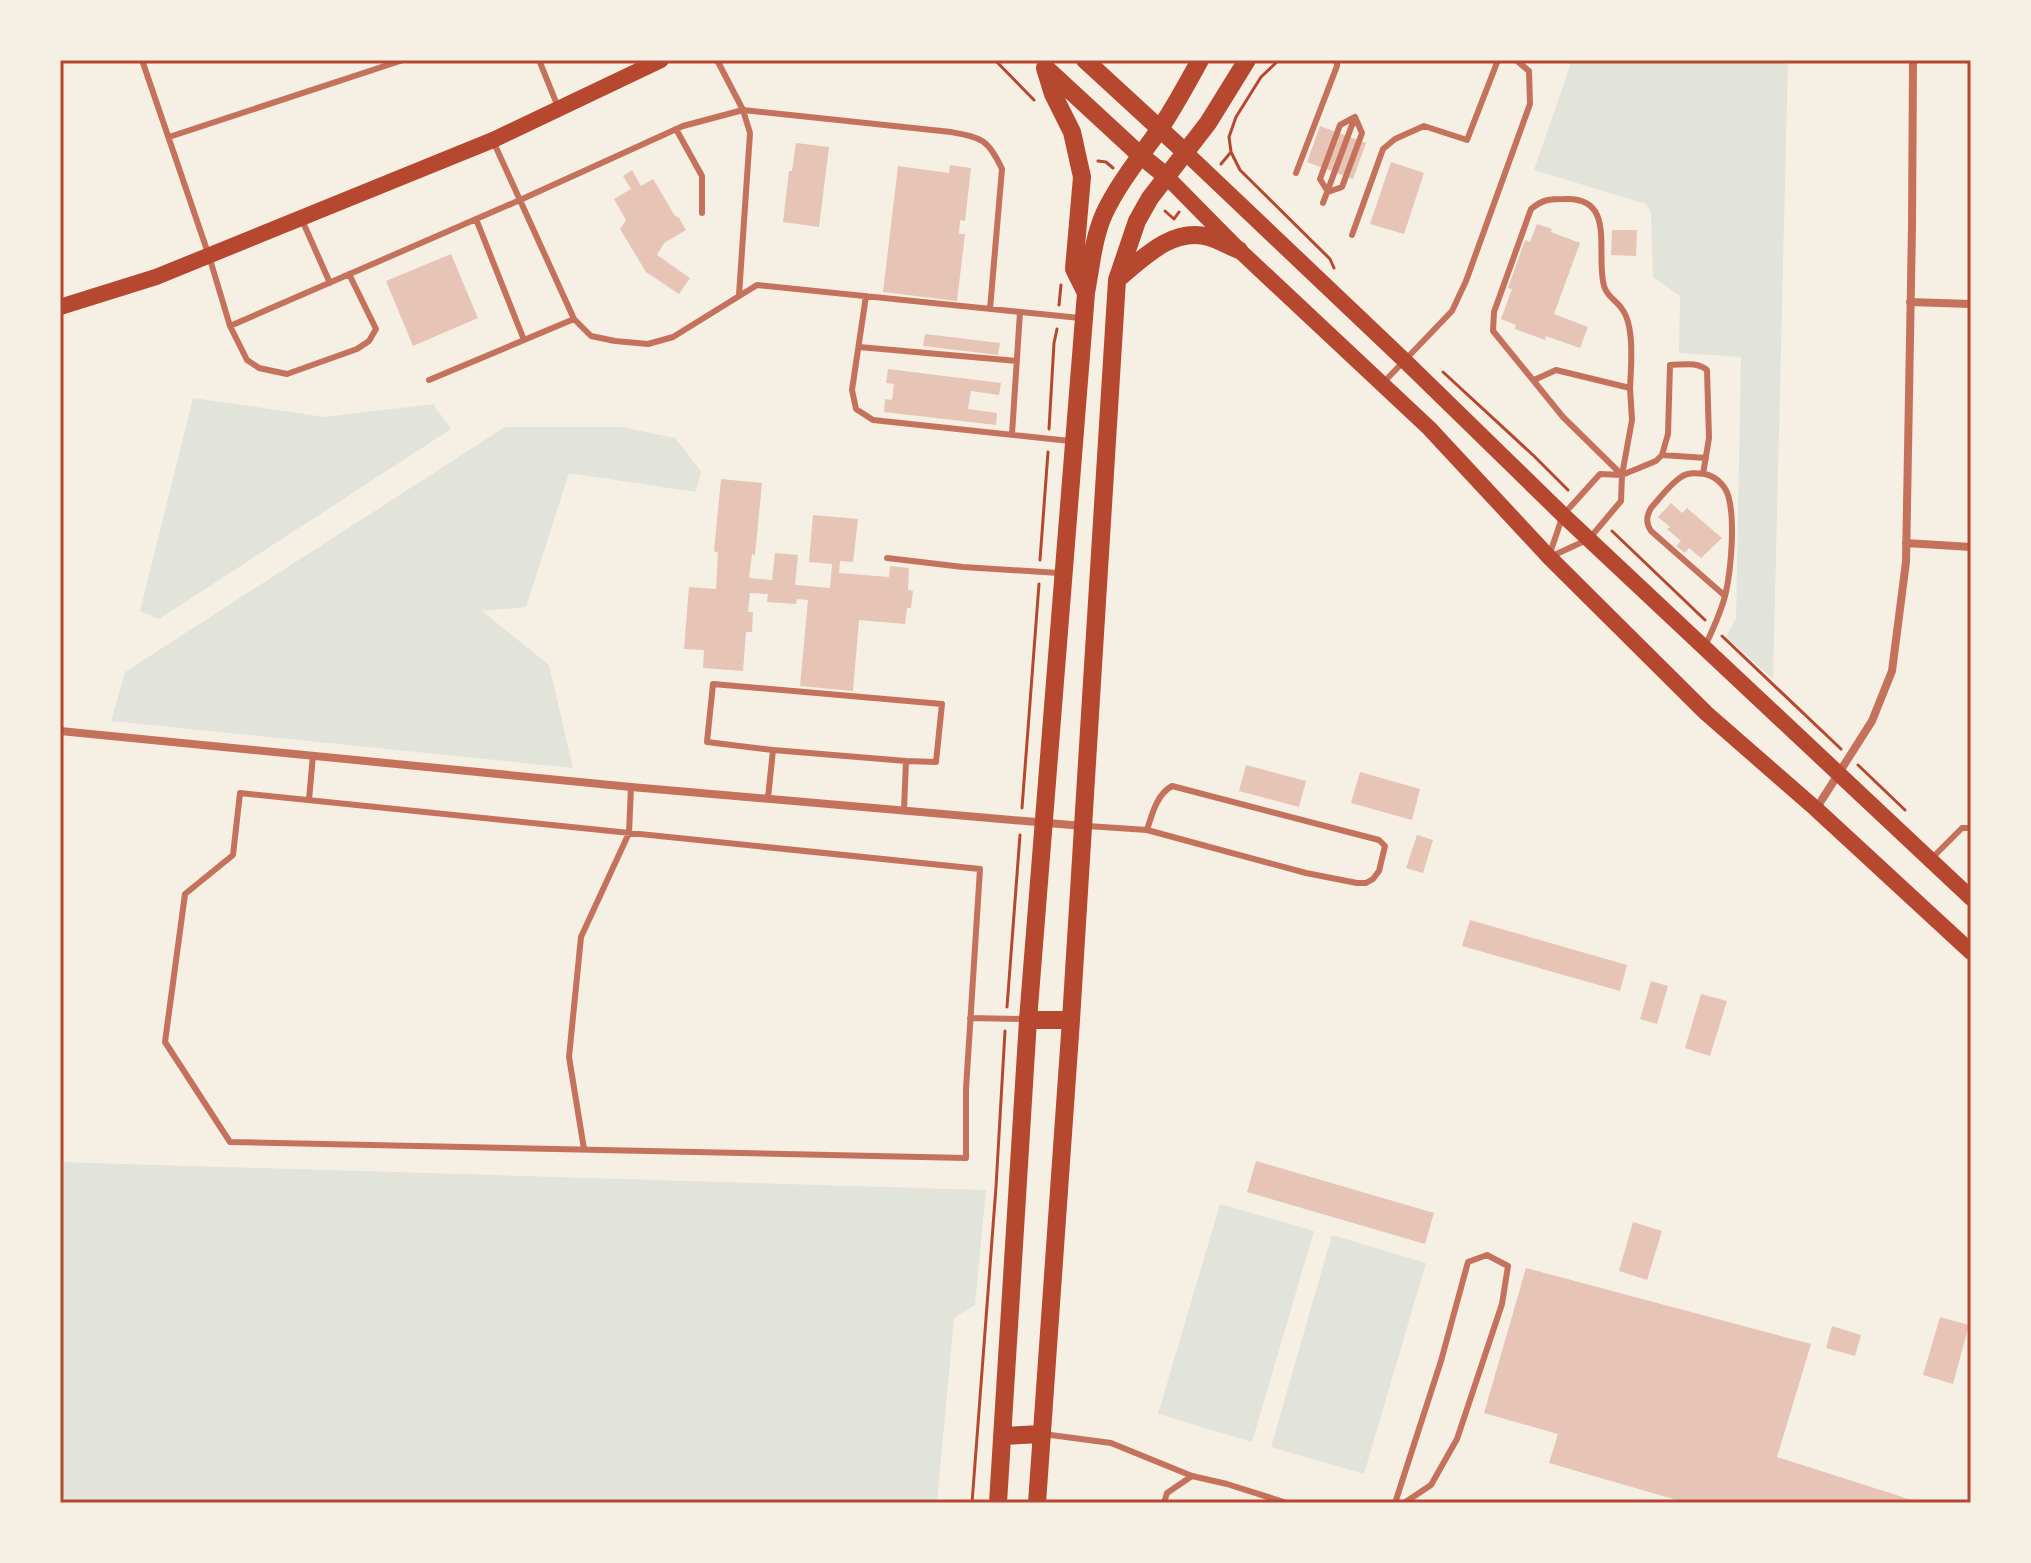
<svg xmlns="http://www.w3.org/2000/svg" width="2031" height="1563" font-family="Mulish,sans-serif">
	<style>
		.green { fill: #e2e4dc }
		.building { fill: #e6c5b7 }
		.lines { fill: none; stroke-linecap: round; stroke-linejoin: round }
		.path { stroke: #b5482f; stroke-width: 3 }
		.service { stroke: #c5725c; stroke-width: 6 }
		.minor { stroke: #c5725c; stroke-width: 8 }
		.secondary { stroke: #b5482f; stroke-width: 16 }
		.primary { stroke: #b5482f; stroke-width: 18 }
		.neatline { fill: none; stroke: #b5482f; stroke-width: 3 }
	</style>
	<rect width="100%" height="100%" fill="#f6efe4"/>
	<path class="green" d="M 1572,60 L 1788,60 L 1773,679 L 1726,637 L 1736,618 L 1741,357 L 1679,353 L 1680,296 L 1653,277 L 1651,213 L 1646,204 L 1534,170 Z
		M 193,398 L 325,417 L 433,404 L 451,429 L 159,619 L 140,611 Z
		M 505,427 L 622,427 L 675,438 L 701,471 L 696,492 L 569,473 L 526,607 L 482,611 L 549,665 L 573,768 L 111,721 L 125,672 Z
		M 60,1162 L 986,1190 L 975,1305 L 954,1318 L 937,1503 L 60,1503 Z
		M 1220,1204 L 1314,1231 L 1252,1442 L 1158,1414 Z
		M 1332,1235 L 1426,1263 L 1364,1474 L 1271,1447 Z"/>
	<path class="building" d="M 1320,126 L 1366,143 L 1353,179 L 1307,162 Z
		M 796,143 L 829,147 L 819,227 L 783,222 L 789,171 L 792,171 Z
		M 1391,162 L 1424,173 L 1404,234 L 1370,224 Z
		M 950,165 L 971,168 L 965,221 L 960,220 L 959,234 L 965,234 L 957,301 L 883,292 L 898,166 L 949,173 Z
		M 632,170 L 641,186 L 653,179 L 675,216 L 679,218 L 686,230 L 664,243 L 657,255 L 690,278 L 679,294 L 646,272 L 620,229 L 626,220 L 614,199 L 631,189 L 623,176 Z
		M 1537,224 L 1552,229 L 1551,232 L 1580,243 L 1554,314 L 1588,327 L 1580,348 L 1546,336 L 1545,340 L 1515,329 L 1516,325 L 1501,319 L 1512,289 L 1508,288 L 1525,240 L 1530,242 Z
		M 1612,230 L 1637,230 L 1636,256 L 1611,255 Z
		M 451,254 L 478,318 L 413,346 L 386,281 Z
		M 925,334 L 1000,343 L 998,355 L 923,346 Z
		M 888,369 L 1001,383 L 999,395 L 971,391 L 968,409 L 997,413 L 996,425 L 884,412 L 885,399 L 892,400 L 894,384 L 886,383 Z
		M 721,479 L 762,483 L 755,555 L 752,554 L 749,578 L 772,580 L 775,553 L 798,555 L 795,585 L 830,588 L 832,564 L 809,562 L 813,515 L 858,519 L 853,562 L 840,561 L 839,573 L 889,577 L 890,566 L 909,568 L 908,590 L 913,591 L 911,608 L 907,608 L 905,624 L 859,620 L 853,691 L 800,686 L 808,600 L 797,599 L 796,604 L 767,602 L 768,594 L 750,593 L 748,612 L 753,612 L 752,632 L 746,632 L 743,671 L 703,668 L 704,650 L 684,649 L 689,587 L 716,589 L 718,553 L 714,551 Z
		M 1671,503 L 1682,513 L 1687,508 L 1722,538 L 1701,558 L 1689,548 L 1685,553 L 1676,546 L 1681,541 L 1667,529 L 1670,527 L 1658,517 Z
		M 1246,765 L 1306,781 L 1299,807 L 1239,791 Z
		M 1360,772 L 1420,789 L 1412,820 L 1351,803 Z
		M 1417,835 L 1433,840 L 1423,873 L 1406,868 Z
		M 1470,920 L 1627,965 L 1620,991 L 1462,946 Z
		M 1651,981 L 1668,986 L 1657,1024 L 1640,1019 Z
		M 1701,994 L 1727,1001 L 1710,1056 L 1685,1048 Z
		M 1256,1161 L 1434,1213 L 1425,1244 L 1247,1192 Z
		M 1633,1222 L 1662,1231 L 1647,1280 L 1619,1271 Z
		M 1526,1268 L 1811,1344 L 1777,1457 L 1921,1503 L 1687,1503 L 1549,1463 L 1558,1434 L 1484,1413 Z
		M 1940,1317 L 1969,1325 L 1953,1384 L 1923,1375 Z
		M 1832,1326 L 1861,1335 L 1855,1356 L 1826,1348 Z"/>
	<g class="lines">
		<path class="path" d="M 995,60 L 1034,100
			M 1279,60 L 1261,77 L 1236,117 L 1229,137 L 1231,152 L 1240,170 L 1330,259 L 1334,268
			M 1098,161 L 1106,162 L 1113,168
			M 1221,164 L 1231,152
			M 1165,211 L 1174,219 L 1179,212
			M 1059,305 L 1061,285
			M 1443,372 L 1534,456 L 1568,490
			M 1049,429 L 1054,343 L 1057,329
			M 1612,531 L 1705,620
			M 1040,560 L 1048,452
			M 1722,636 L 1841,749
			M 1858,765 L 1905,810
			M 1022,808 L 1039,584
			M 1007,1007 L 1020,835
			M 972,1503 L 996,1187 L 1005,1031"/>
		<path class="service" d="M 142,60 L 209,256 L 230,326 L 247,360 L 259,368 L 287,374 L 357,349 L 369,341 L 376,329 L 349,274
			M 539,60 L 558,107
			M 717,60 L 743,110 L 750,133 L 739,295
			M 1355,117 L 1362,133 L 1342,187 L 1328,192 L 1320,179 L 1340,125 Z
			M 676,129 L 702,176 L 702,213
			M 169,137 L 403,60
			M 494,143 L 574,319 L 591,336 L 615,341 L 648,344 L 673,337 L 757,285 L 1080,318
			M 1296,173 L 1337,66 L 1337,60
			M 1323,203 L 1355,117
			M 476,219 L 524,340
			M 302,220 L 330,283
			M 1352,235 L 1383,149 L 1395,139 L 1424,126 L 1467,140 L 1498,60
			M 866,296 L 852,390 L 856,409 L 873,420 L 1070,441
			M 230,326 L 520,200 L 683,126 L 743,110 L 951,132 C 982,138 988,139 1002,169 L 990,309
			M 859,347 L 1017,361
			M 429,380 L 574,319
			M 1534,380 L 1556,370 L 1630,388 L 1632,420 L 1622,475 L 1621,501 L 1589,539 L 1552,556
			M 1382,384 L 1452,311 L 1466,281 L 1530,104 L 1529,71 L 1516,60
			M 1012,434 L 1020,312
			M 1662,455 L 1706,458
			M 1622,475 L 1563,417 L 1493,331 L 1494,312 L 1531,209 C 1543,199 1550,199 1565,199 C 1617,197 1595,253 1604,286 C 1607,297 1616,300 1622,309 C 1635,326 1631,367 1630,388
			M 1549,556 L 1563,515 L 1600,474 L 1622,475 L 1656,461 L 1662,455 L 1668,434 L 1670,365 C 1682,365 1697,361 1707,370 L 1709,438 L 1703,474
			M 887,558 L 963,567 L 1059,573
			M 1706,644 C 1714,627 1722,610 1726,592 C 1731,568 1735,523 1729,499 C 1727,487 1717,477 1705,474 C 1697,473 1688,472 1681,477 C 1669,485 1660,498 1651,508 C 1646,517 1646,523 1651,531 L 1725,596
			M 773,750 L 906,761
			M 240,793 L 980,869 L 966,1089 L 966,1158 L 230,1142 L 165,1042 L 185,894 L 233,855 Z
			M 768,798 L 773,750 L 707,742 L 713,684 L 942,704 L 936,762 L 906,761 L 904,810
			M 309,800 L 313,755
			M 1087,826 L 1147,830 L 1306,873 L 1357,883 L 1366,883 L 1373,879 L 1379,871 L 1385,846 L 1379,840 L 1172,786 C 1157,794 1152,814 1147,830
			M 1933,857 L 1962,828 L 1971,828
			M 970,1018 L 1024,1019
			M 584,1149 L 569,1057 L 581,937 L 629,833 L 631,787
			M 1043,1434 L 1111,1443 L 1192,1476
			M 1164,1503 L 1167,1493 L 1192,1476 L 1227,1484 L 1287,1503
			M 1395,1503 L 1441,1361 L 1468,1262 L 1487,1255 L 1508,1266 L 1502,1304 L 1457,1439 L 1431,1485 L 1404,1503"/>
		<path class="minor" d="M 1910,302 L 1971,304
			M 1906,543 L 1971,547
			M 60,731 L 631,787 L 1083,826
			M 1816,809 L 1872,721 L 1892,671 L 1906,562 L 1912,227 L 1913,60"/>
		<path class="secondary" d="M 1185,152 L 1404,360 L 1563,515 L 1971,898
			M 1166,176 L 1239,250 L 1429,428 L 1549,557 L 1706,713 L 1816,809 L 1971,952
			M 60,307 L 156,277 L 493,140 L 661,60"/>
		<path class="primary" d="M 1085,60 L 1185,152
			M 1045,68 L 1053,94 L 1072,132 L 1082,177 L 1074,269 L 1086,293
			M 1048,70 L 1140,155 L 1166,176
			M 1119,278 C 1144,257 1173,227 1209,237 C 1219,240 1229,246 1239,250
			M 1028,1020 L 1071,1020
			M 1002,1436 L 1042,1434
			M 998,1503 L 1028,1020 L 1086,293 C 1091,267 1093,239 1104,214 C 1118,184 1140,157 1159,130 C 1174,108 1187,84 1200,60
			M 1037,1503 L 1071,1020 L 1117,280 L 1137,221 L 1150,198 L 1208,123 L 1247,60"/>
	</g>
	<rect width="2031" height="1563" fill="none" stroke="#f6efe4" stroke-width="124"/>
	<rect x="62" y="62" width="1907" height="1439" class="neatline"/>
</svg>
